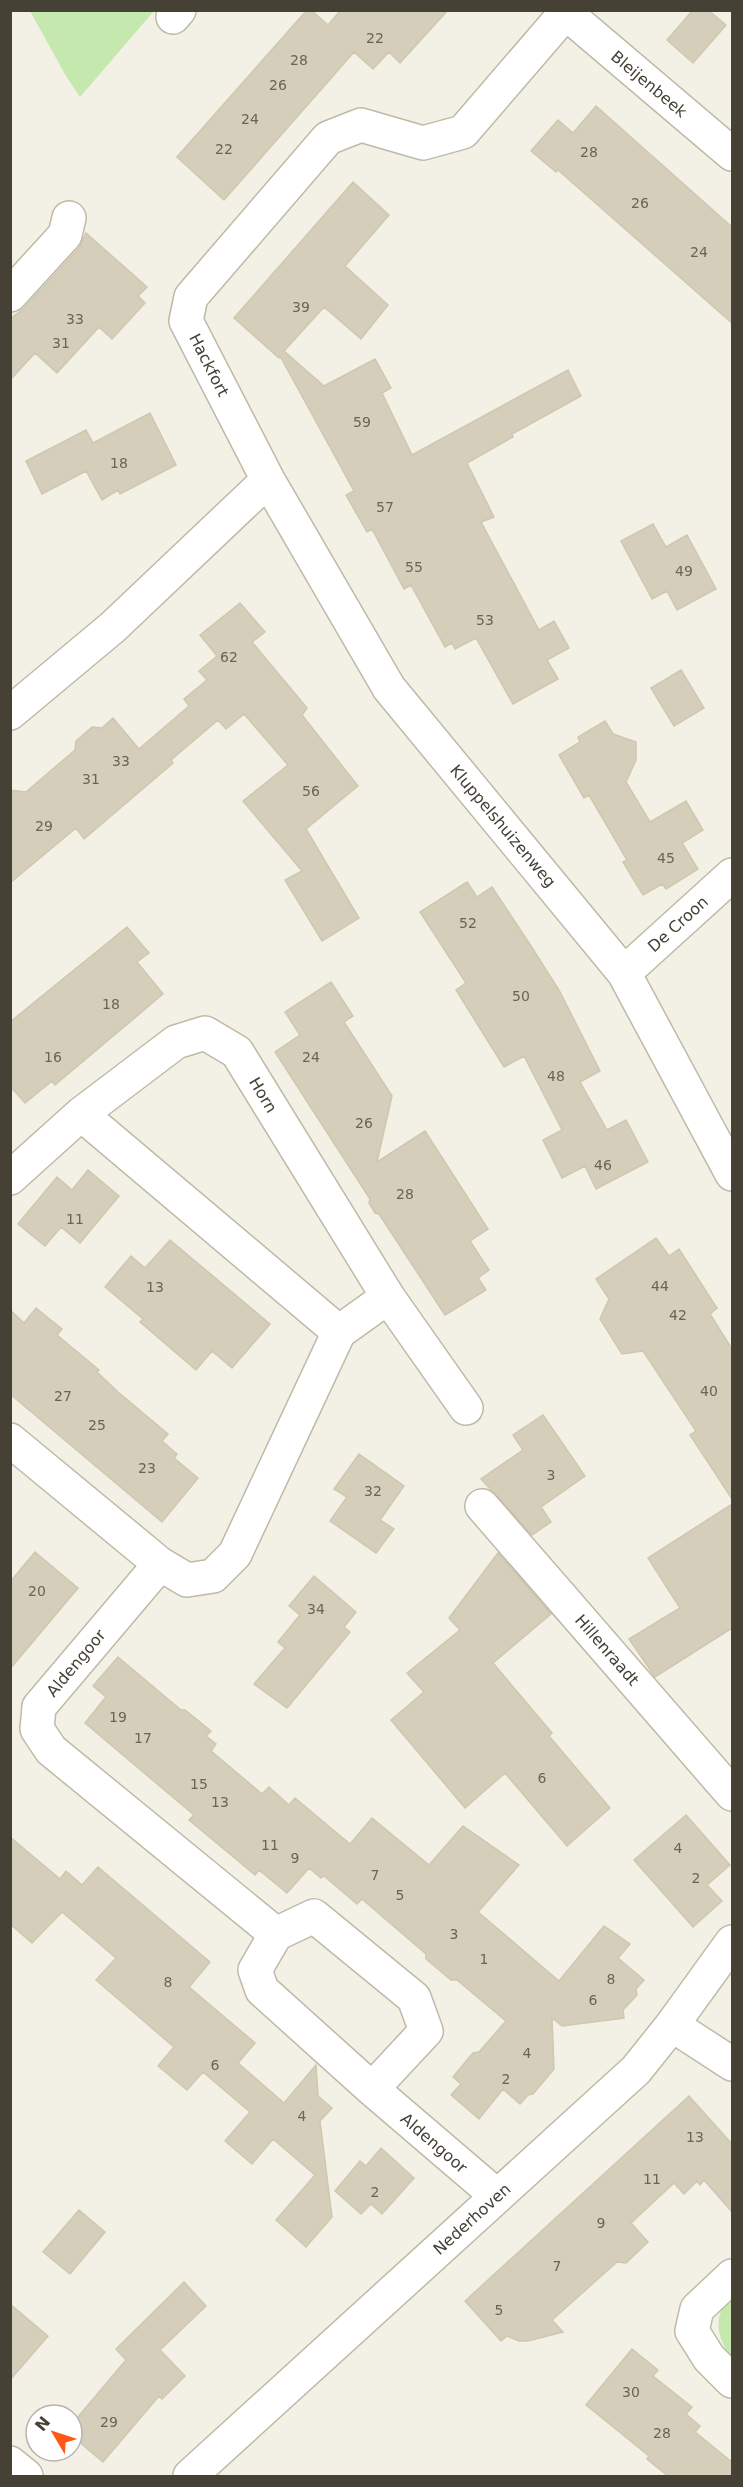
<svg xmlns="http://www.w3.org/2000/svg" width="743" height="2487" font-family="'DejaVu Sans',sans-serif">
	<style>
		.green { fill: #c5e8ae }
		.building { fill: #d5cebb; stroke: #cfc7ae; stroke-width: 1.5 }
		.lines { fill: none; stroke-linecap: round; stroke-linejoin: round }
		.minor-casing { stroke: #bebaa8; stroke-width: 36 }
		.minor { stroke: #fff; stroke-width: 33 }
		.labels { text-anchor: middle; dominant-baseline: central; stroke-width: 4.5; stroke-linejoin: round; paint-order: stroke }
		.number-label { font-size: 14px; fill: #696456 }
		.street-label { font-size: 16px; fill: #454135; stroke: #fff }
	</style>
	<rect width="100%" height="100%" fill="#f3f1e5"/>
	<path class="green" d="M 30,11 L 154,11 L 80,97 L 66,76 Z
		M 732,2295 L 732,2360 C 717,2336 711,2318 732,2295 Z"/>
	<path class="building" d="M 307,10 L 311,10 L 328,25 L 341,10 L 448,10 L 400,63 L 389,52 L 373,69 L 354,52 L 224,200 L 177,157 Z
		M 693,10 L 708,10 L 726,25 L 693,63 L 667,40 Z
		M 596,106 L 732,227 L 732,323 L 558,170 L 556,172 L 531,151 L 558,120 L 573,133 Z
		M 353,182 L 389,215 L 345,266 L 388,305 L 361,339 L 324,307 L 284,351 L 324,386 L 375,359 L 391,388 L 382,393 L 412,455 L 568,370 L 581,396 L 512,434 L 513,437 L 467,463 L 494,517 L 481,522 L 539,630 L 554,621 L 569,648 L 547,660 L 558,679 L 513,704 L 476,638 L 455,649 L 452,643 L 445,647 L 411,585 L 404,589 L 372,529 L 367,532 L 346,495 L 354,491 L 280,356 L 279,358 L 234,318 Z
		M 86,233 L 147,287 L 138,296 L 145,303 L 112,339 L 99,327 L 57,373 L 35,353 L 10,380 L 10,319 L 24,308 L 79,248 Z
		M 150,413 L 176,465 L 120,494 L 118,490 L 102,500 L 86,471 L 42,494 L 26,461 L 86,430 L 93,443 Z
		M 653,524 L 666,547 L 687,535 L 716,589 L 677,610 L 667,591 L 652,599 L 621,541 Z
		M 240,603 L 265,632 L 252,642 L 307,708 L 302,715 L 358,786 L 306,829 L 359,918 L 322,941 L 285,880 L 302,871 L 243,801 L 288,765 L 244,714 L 226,729 L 218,720 L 171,760 L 173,763 L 84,839 L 76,828 L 10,883 L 10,790 L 26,792 L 75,750 L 76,741 L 92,727 L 102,728 L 113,718 L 139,749 L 189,706 L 184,699 L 207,680 L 199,671 L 217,656 L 200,635 Z
		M 681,670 L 704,708 L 674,726 L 651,688 Z
		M 605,721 L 613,734 L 636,742 L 636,760 L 626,782 L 650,822 L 686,801 L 703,830 L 682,843 L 698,869 L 666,889 L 662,884 L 643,895 L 623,862 L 627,860 L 589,795 L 584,798 L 559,755 L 580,742 L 578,737 Z
		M 467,882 L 477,897 L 492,887 L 531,946 L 559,990 L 600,1071 L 580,1082 L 607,1130 L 626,1120 L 648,1162 L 596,1189 L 585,1166 L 562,1178 L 543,1140 L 562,1130 L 524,1056 L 504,1067 L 456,990 L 466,983 L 420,912 Z
		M 127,927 L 149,953 L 137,962 L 163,994 L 55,1085 L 52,1081 L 25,1103 L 10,1086 L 10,1022 Z
		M 331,982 L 353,1016 L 344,1022 L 392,1096 L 377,1162 L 425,1131 L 488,1229 L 470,1241 L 489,1270 L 478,1278 L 486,1290 L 445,1315 L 379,1214 L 375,1213 L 369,1203 L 370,1199 L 275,1052 L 300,1035 L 285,1012 Z
		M 88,1170 L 119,1196 L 80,1243 L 61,1227 L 45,1246 L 18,1224 L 57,1177 L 72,1190 Z
		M 656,1238 L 669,1256 L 679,1249 L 717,1308 L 710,1314 L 732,1349 L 732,1499 L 690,1435 L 696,1431 L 643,1351 L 622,1354 L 600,1319 L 609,1299 L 596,1279 Z
		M 170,1240 L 270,1324 L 232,1368 L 212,1351 L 196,1370 L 140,1322 L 143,1319 L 105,1287 L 131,1256 L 145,1268 Z
		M 36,1308 L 62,1329 L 57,1335 L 99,1370 L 97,1372 L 118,1392 L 168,1434 L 162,1441 L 177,1454 L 174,1458 L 198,1478 L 162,1522 L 10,1394 L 10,1310 L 24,1323 Z
		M 543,1415 L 585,1476 L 541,1507 L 551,1522 L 532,1535 L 481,1479 L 523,1450 L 513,1435 Z
		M 359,1454 L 404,1486 L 380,1520 L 394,1529 L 376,1553 L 330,1521 L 347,1497 L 334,1489 Z
		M 732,1504 L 732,1628 L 655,1677 L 629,1639 L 680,1608 L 648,1558 Z
		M 35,1552 L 78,1588 L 10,1669 L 10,1582 Z
		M 498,1553 L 551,1614 L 493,1663 L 552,1733 L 549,1736 L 610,1808 L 567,1846 L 505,1773 L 465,1808 L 391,1720 L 424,1692 L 407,1673 L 460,1630 L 449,1618 Z
		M 314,1576 L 356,1612 L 344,1627 L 350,1632 L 287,1708 L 254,1684 L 285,1648 L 278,1642 L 300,1615 L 289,1606 Z
		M 118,1657 L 181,1710 L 185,1710 L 211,1731 L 206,1736 L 216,1744 L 211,1751 L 262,1794 L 269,1787 L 289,1805 L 295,1798 L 350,1844 L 372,1818 L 429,1865 L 463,1826 L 519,1865 L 478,1912 L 559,1981 L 604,1926 L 630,1944 L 618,1958 L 644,1980 L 636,1989 L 637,1995 L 623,2010 L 624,2018 L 562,2026 L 552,2018 L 554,2069 L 533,2094 L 528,2095 L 520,2104 L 503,2089 L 479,2119 L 451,2095 L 461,2084 L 453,2077 L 473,2053 L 479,2052 L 506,2021 L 457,1980 L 451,1980 L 426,1959 L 426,1954 L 362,1899 L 357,1904 L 324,1876 L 321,1878 L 309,1868 L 287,1893 L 259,1870 L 255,1875 L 189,1820 L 194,1815 L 85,1723 L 106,1697 L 93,1686 Z
		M 686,1815 L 730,1865 L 707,1885 L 722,1901 L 693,1927 L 634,1860 Z
		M 10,1837 L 60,1879 L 66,1871 L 82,1885 L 98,1867 L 210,1962 L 189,1987 L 255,2043 L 238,2063 L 284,2103 L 316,2065 L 318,2096 L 332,2108 L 320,2121 L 332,2217 L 306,2247 L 276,2220 L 315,2175 L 273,2139 L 252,2164 L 225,2141 L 250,2112 L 203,2072 L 187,2090 L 158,2066 L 174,2047 L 96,1980 L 116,1958 L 62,1912 L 32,1943 L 10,1924 Z
		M 689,2096 L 732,2144 L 732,2212 L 704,2180 L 700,2185 L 697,2181 L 684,2194 L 674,2183 L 631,2223 L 648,2242 L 626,2263 L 617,2262 L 552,2320 L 563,2332 L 528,2341 L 519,2341 L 507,2336 L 501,2341 L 465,2301 Z
		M 381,2148 L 414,2178 L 382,2214 L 371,2204 L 361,2214 L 335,2191 L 360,2161 L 366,2166 Z
		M 79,2210 L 105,2232 L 70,2274 L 43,2252 Z
		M 184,2282 L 206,2306 L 160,2350 L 185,2376 L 162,2399 L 159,2396 L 103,2462 L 72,2436 L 72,2424 L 126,2360 L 116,2349 Z
		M 10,2304 L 48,2336 L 10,2380 Z
		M 632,2349 L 658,2370 L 653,2376 L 692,2407 L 686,2414 L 700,2426 L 695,2432 L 732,2462 L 732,2476 L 668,2476 L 647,2459 L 649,2456 L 586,2405 Z"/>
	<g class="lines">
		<g class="minor-casing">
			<path id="minor" d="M 568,10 L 463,132 L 423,143 L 361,125 L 328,138 L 191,297 L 186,321 L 268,480 L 389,688 L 624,973 L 732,1174
				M 566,13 L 732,154
				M 173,17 L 179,10
				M 10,295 L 65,235 L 69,218
				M 10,713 L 113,627 L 268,480
				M 624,973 L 732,875
				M 81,1114 L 339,1332 L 388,1297 L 466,1408
				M 10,1178 L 81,1114 L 176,1042 L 205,1033 L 237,1052 L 388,1297
				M 10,1440 L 160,1564 L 39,1707 L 37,1729 L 51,1750 L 276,1934
				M 482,1506 L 732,1794
				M 160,1564 L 187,1580 L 213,1576 L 235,1554 L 339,1332
				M 672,2025 L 732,2064
				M 372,2089 L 426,2031 L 414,1998 L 314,1916 L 276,1934 L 255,1970 L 262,1990 L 372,2089 L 497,2196
				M 732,2276 L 697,2309 L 692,2331 L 709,2358 L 732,2381
				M 10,2463 L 26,2476
				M 190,2476 L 636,2070 L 672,2025 L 732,1942"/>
		</g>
		<use href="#minor" class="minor"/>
	</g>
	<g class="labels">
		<g class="number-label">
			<text x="375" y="38">22</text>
			<text x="299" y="60">28</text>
			<text x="278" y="85">26</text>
			<text x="250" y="119">24</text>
			<text x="224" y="149">22</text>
			<text x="589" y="152">28</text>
			<text x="640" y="203">26</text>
			<text x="699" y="252">24</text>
			<text x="301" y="307">39</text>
			<text x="75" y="319">33</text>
			<text x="61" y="343">31</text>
			<text x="362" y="422">59</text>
			<text x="119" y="463">18</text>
			<text x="385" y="507">57</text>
			<text x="414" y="567">55</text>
			<text x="684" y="571">49</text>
			<text x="485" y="620">53</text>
			<text x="229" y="657">62</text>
			<text x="121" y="761">33</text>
			<text x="91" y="779">31</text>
			<text x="311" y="791">56</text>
			<text x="44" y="826">29</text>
			<text x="666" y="858">45</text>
			<text x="468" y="923">52</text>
			<text x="521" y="996">50</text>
			<text x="111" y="1004">18</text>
			<text x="53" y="1057">16</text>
			<text x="311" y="1057">24</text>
			<text x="556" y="1076">48</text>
			<text x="364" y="1123">26</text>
			<text x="603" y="1165">46</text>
			<text x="405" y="1194">28</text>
			<text x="75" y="1219">11</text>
			<text x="660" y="1286">44</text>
			<text x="155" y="1287">13</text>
			<text x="678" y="1315">42</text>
			<text x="709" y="1391">40</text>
			<text x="63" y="1396">27</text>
			<text x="97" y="1425">25</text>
			<text x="147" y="1468">23</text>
			<text x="551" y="1475">3</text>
			<text x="373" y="1491">32</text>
			<text x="37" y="1591">20</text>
			<text x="316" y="1609">34</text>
			<text x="118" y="1717">19</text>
			<text x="143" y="1738">17</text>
			<text x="542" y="1778">6</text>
			<text x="199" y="1784">15</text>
			<text x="220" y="1802">13</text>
			<text x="270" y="1845">11</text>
			<text x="678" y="1848">4</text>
			<text x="295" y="1858">9</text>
			<text x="375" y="1875">7</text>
			<text x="696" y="1878">2</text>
			<text x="400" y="1895">5</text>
			<text x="454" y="1934">3</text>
			<text x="484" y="1959">1</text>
			<text x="611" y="1979">8</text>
			<text x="168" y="1982">8</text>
			<text x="593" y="2000">6</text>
			<text x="527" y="2053">4</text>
			<text x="215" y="2065">6</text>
			<text x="506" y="2079">2</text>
			<text x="302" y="2116">4</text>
			<text x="695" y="2137">13</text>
			<text x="652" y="2179">11</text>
			<text x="375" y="2192">2</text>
			<text x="601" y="2223">9</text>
			<text x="557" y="2266">7</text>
			<text x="499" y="2310">5</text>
			<text x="631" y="2392">30</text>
			<text x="109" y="2422">29</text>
			<text x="662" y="2433">28</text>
		</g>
		<g class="street-label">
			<text transform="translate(649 84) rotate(40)">Bleijenbeek</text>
			<text transform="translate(209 365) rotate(63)">Hackfort</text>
			<text transform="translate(503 826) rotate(50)">Kluppelshuizenweg</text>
			<text transform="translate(678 924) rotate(-42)">De Croon</text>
			<text transform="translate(263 1095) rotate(59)">Horn</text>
			<text transform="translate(607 1650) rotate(49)">Hillenraadt</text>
			<text transform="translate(76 1663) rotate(-50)">Aldengoor</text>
			<text transform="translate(434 2143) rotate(41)">Aldengoor</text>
			<text transform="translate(472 2219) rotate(-42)">Nederhoven</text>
		</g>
	</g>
	<rect width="743" height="2487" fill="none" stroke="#454135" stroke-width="24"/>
	<g transform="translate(54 2433) rotate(309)"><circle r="28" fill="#ffffff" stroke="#b5b3ae" stroke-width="1.5"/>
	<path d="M0-4.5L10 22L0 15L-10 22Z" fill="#fb5914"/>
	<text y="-9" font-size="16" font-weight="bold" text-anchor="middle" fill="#454135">N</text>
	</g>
</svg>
